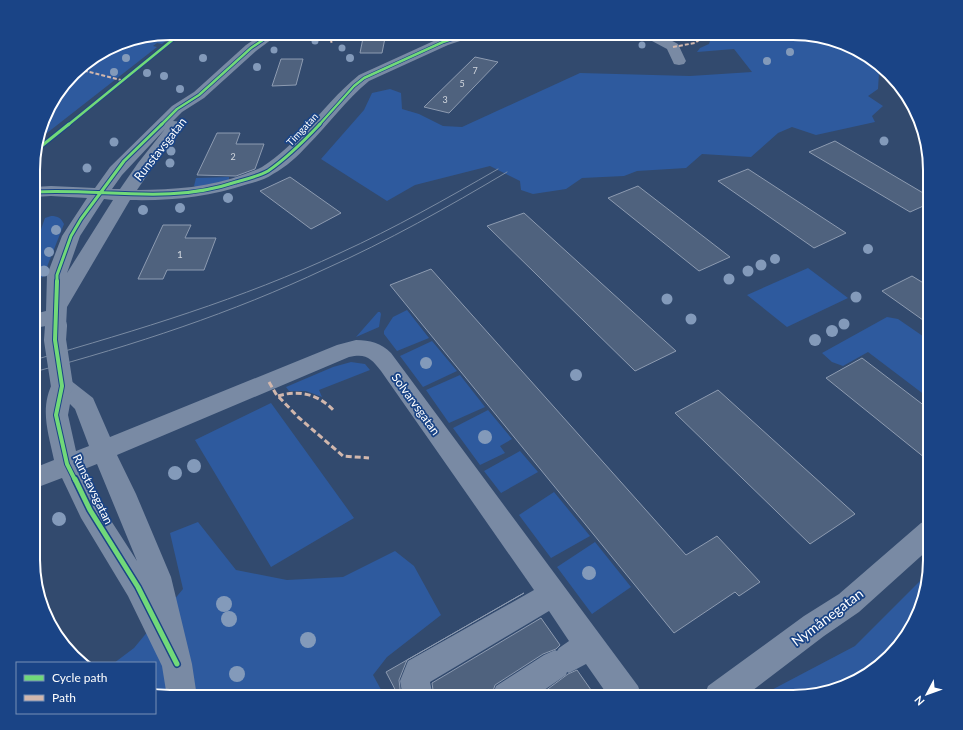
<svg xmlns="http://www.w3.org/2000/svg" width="963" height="730" font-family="Lato,sans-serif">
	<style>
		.green { fill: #2e5a9e }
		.building { fill: #4f627e; stroke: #8d9bb1 }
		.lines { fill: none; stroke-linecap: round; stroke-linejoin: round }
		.minor { fill: #798aa4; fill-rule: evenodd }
		.tram { stroke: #7a8ba3; stroke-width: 1 }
		.minor-bridge { stroke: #798aa4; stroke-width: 22 }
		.quiet-far1 { stroke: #d1b7ad; stroke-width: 2; stroke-dasharray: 4 2; stroke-linecap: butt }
		.quiet { stroke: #d1b7ad; stroke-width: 3; stroke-dasharray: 6 3; stroke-linecap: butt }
		.cycleway-far3-casing { stroke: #1a4486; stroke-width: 4 }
		.cycleway-far2-casing { stroke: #1a4486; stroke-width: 5 }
		.cycleway-far1-casing { stroke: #1a4486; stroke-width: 6 }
		.cycleway-casing { stroke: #1a4486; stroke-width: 8 }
		.cycleway-far3 { stroke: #71d979; stroke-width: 2.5 }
		.cycleway-far2 { stroke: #71d979; stroke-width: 3 }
		.cycleway-far1 { stroke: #71d979; stroke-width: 4 }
		.cycleway { stroke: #71d979; stroke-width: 5 }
		.tree { fill: #839aba }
		.labels { text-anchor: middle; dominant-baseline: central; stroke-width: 3.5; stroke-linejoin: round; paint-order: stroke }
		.far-number-label { font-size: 9px; fill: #d3d8df }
		.far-street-label { font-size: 10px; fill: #fff; stroke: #1a4486 }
		.number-label { font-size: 10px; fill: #d3d8df }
		.street-label { font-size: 12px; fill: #fff; stroke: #1a4486 }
		.near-street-label { font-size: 14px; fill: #fff; stroke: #1a4486 }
		.rim { fill: none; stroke: #fff; stroke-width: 2 }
	</style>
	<rect width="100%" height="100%" fill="#324a6e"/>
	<path class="green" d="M 170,33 L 176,33 L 162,44 L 157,43 L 153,46 L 157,47 L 38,140 L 51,102 L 80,67 L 126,40 Z
		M 708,33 L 802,33 L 845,43 L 885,69 L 879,73 L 878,89 L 868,96 L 883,106 L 872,116 L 875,122 L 816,135 L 792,127 L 778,133 L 751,157 L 702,154 L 686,168 L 637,171 L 624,176 L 582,178 L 566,189 L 533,194 L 521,190 L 520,181 L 490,166 L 415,185 L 387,201 L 321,159 L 364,110 L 372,93 L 390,89 L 401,93 L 402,109 L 419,114 L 443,126 L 462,127 L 580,73 L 690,76 L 752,72 L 734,49 L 697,52 L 700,48 L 709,44 L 712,35 Z
		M 229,177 L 229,180 L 196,187 L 194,186 L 196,178 Z
		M 51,216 C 58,216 61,218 64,224 L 43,277 L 34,279 C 34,259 37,238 45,218 Z
		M 808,268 L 848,298 L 787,327 L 747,295 Z
		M 407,310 L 429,338 L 397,351 L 384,334 L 384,331 L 393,317 Z
		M 378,312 L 380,312 L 381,314 L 379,327 L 356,337 Z
		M 887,317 L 898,319 L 930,341 L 930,399 L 868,352 L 843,366 L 832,362 L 822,353 Z
		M 432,341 L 457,371 L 423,387 L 400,356 Z
		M 351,362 L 365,364 L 370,370 L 319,390 L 322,397 L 306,391 L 289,391 L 286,387 L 333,367 Z
		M 460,375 L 485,407 L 449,423 L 426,390 Z
		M 271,403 L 354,518 L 271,567 L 195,440 Z
		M 488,410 L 512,439 L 500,446 L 505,453 L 480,465 L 453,428 Z
		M 520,451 L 538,472 L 501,493 L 484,471 Z
		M 554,492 L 590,536 L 551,558 L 519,515 Z
		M 198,522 L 236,570 L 287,580 L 343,577 L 395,551 L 414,566 L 441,615 L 387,657 L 373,675 L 385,697 L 161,697 L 155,695 L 155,663 L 114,663 L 134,648 L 183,589 L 170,533 Z
		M 595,542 L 631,587 L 592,614 L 557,567 Z
		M 929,572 L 920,612 L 896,650 L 853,683 L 793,697 L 758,697 L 855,646 Z"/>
	<path class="building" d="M 364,33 L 386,33 L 382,53 L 360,53 Z
		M 475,57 L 498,62 L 449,113 L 424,107 Z
		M 281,59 L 303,59 L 296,85 L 272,86 Z
		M 217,133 L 240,133 L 236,144 L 264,144 L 255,169 L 236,176 L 197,175 Z
		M 835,141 L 930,197 L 930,203 L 910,212 L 809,152 Z
		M 748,169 L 846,233 L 814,248 L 718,181 Z
		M 290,177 L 341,213 L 311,229 L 260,191 Z
		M 638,186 L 730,257 L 699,271 L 608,198 Z
		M 524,213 L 676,351 L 635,371 L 487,226 Z
		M 163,225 L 191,225 L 185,238 L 216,238 L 204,270 L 167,270 L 163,279 L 138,279 Z
		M 431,269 L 686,555 L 717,536 L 760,582 L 739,596 L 735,592 L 674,633 L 390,285 Z
		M 912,276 L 930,287 L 930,325 L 882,291 Z
		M 862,358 L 930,410 L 930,462 L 826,378 Z
		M 718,390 L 855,514 L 810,544 L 675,413 Z
		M 524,593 L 407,660 L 399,680 L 401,697 L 399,697 L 386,672 Z
		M 541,618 L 560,645 L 556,649 L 543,654 L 495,685 L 491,697 L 434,697 L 432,683 Z
		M 577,670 L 596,697 L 537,697 L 568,674 Z"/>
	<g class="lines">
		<path class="minor" d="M 264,33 L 280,33 L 256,51 L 204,98 L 182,112 L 173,121 L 183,122 L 185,125 L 165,149 L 137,190 C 174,190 210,187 245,174 C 250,172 256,170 262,167 C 278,157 292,143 306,129 C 323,111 339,91 359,75 L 438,39 L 453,34 L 496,33 L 494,36 L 489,37 L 460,41 L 448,45 L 369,81 C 346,100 329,124 308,145 C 298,156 286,167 273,174 C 266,179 256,182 248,184 C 209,197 171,201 130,200 L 67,307 L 66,326 L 63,331 L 56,333 L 49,331 L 46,326 L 34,328 L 34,314 L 46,311 L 47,275 L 62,236 L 87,198 L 51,196 L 34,197 L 34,187 L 51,186 L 95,188 L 110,167 L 172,106 L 194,92 L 246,45 ZM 165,129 L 138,163 L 120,189 L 112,189 L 122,175 ZM 104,199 L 113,200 L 67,273 L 80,236 Z
			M 627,33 L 653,33 L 661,35 L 678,44 L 686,61 L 684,64 L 679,65 L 674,64 L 667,49 L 652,41 L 629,36 Z
			M 356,340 C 370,340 381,343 391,353 L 638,686 L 642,697 L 609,697 L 586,664 L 569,673 L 567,672 L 566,675 L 534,697 L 492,697 L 496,686 L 544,655 L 555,650 L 557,651 L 559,648 L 569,641 L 549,611 L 430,682 L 433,697 L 403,697 L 400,681 L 408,661 L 534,590 L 381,371 C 371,358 366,353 349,357 L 117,455 L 136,494 L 171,577 L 192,664 L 197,697 L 167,697 L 162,666 L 128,596 L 81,518 L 62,478 L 33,489 L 34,468 L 54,460 C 48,432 39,407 54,380 L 62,378 L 70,380 L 93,398 L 110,437 L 337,345 ZM 70,404 L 75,409 L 89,446 L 76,451 L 68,415 ZM 97,464 L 137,561 L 99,502 L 82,470 Z
			M 930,520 L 930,548 L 859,612 L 824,636 L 744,697 L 704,697 L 708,686 L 804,616 L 839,594 L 921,523 Z"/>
		<path class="tram" d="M 34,360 C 138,330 242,299 340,253 C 395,228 446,199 498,169
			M 34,372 C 134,345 232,313 325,269 C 388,241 448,207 507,172"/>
		<path class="minor-bridge" d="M 56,326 L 55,340 L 62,386"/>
		<path class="quiet-far1" d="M 329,33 L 332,44
			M 788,33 L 809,35
			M 673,47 L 695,43 L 709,33
			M 78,69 L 121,80"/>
		<path class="quiet" d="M 269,382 L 276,394 L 298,417 L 343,456 L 369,458
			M 278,396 C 300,389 320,395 335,412"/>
		<g class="cycleway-far3-casing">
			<path id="cycleway-far3" d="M 68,125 L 181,33
				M 161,125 L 177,109 L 199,95 L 251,48 L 273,33
				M 319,125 L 354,86 L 364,78 L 443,42 L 458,37 L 489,33"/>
		</g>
		<g class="cycleway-far2-casing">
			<path id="cycleway-far2" d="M 34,152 L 69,124
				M 34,192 C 103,188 169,205 236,182 C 247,179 259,176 268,171 C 287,158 304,141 320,124
				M 57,282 L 57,275 L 71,236 L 81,219 L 124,161 L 162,124"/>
		</g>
		<g class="cycleway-far1-casing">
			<path id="cycleway-far1" d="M 57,281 L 55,340 L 62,386 L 56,415 L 67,464 L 75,480"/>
		</g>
		<g class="cycleway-casing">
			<path id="cycleway" d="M 75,479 L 90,510 L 138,587 L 177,664"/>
		</g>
		<use href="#cycleway-far3" class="cycleway-far3"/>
		<use href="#cycleway-far2" class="cycleway-far2"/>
		<use href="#cycleway-far1" class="cycleway-far1"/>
		<use href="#cycleway" class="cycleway"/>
	</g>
	<g class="tree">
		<circle cx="315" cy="41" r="3.5"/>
		<circle cx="642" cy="45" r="3.5"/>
		<circle cx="342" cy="48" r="3.5"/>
		<circle cx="274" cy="50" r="3.5"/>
		<circle cx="790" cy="52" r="4"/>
		<circle cx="126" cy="58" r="4"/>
		<circle cx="203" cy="58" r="4"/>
		<circle cx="350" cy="58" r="4"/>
		<circle cx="767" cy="61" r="4"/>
		<circle cx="257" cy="67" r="4"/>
		<circle cx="114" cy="72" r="4"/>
		<circle cx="147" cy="73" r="4"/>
		<circle cx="164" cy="76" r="4"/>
		<circle cx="180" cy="89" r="4"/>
		<circle cx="884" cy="141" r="4.5"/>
		<circle cx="114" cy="142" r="4.5"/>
		<circle cx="171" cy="151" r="4.5"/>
		<circle cx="170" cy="163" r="4.5"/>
		<circle cx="87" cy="168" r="4.5"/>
		<circle cx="228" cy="198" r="5"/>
		<circle cx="180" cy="208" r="5"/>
		<circle cx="143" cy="210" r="5"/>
		<circle cx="56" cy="230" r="5"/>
		<circle cx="868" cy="249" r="5"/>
		<circle cx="49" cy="252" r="5"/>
		<circle cx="775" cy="259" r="5"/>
		<circle cx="761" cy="265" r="5.5"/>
		<circle cx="44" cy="271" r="5.5"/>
		<circle cx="748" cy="271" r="5.5"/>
		<circle cx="729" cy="279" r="5.5"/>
		<circle cx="856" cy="297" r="5.5"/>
		<circle cx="667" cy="299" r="5.5"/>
		<circle cx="691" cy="319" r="5.5"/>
		<circle cx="844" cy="324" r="5.5"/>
		<circle cx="832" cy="331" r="6"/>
		<circle cx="815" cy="340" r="6"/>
		<circle cx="426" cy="363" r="6"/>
		<circle cx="576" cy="375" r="6"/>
		<circle cx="485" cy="437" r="7"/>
		<circle cx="194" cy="466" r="7"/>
		<circle cx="175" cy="473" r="7"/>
		<circle cx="59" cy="519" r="7"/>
		<circle cx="589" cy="573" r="7"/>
		<circle cx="224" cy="604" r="8"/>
		<circle cx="229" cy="619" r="8"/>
		<circle cx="308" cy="640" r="8"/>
		<circle cx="237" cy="674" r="8"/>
	</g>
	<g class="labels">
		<g class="far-number-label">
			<text x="475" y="70">7</text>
			<text x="462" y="83">5</text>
			<text x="445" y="99">3</text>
			<text x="233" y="156">2</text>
		</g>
		<g class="far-street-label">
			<text transform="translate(302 129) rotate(-47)">Timgatan</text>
		</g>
		<g class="number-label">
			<text x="180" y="254">1</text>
		</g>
		<g class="street-label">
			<text transform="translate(160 149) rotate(-52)">Runstavsgatan</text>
			<text transform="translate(416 404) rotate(54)">Solvarvsgatan</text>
			<text transform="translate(93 489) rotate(64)">Runstavsgatan</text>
		</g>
		<g class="near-street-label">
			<text transform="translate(827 617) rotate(-37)">Nymånegatan</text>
		</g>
	</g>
	<path d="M0 0H963V730H0ZM170 40H793A130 130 0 0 1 923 170V560A130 130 0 0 1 793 690H170A130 130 0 0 1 40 560V170A130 130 0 0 1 170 40Z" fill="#1a4486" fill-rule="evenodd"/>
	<path class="rim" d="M170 40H793A130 130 0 0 1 923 170V560A130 130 0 0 1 793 690H170A130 130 0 0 1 40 560V170A130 130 0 0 1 170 40Z"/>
	<rect x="16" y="662" width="140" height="52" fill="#1a4486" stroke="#768fb6"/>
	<rect x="24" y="675" width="20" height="6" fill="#71d979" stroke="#768fb6"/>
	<text x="52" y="682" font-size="12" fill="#ffffff">Cycle path</text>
	<rect x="24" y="695" width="20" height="6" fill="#d1b7ad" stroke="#768fb6"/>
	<text x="52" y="702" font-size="12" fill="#ffffff">Path</text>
	<g transform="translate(927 694) rotate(229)" stroke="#1a4486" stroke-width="3" paint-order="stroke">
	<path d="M0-3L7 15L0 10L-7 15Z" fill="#ffffff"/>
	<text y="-6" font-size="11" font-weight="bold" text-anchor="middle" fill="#ffffff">N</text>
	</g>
</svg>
